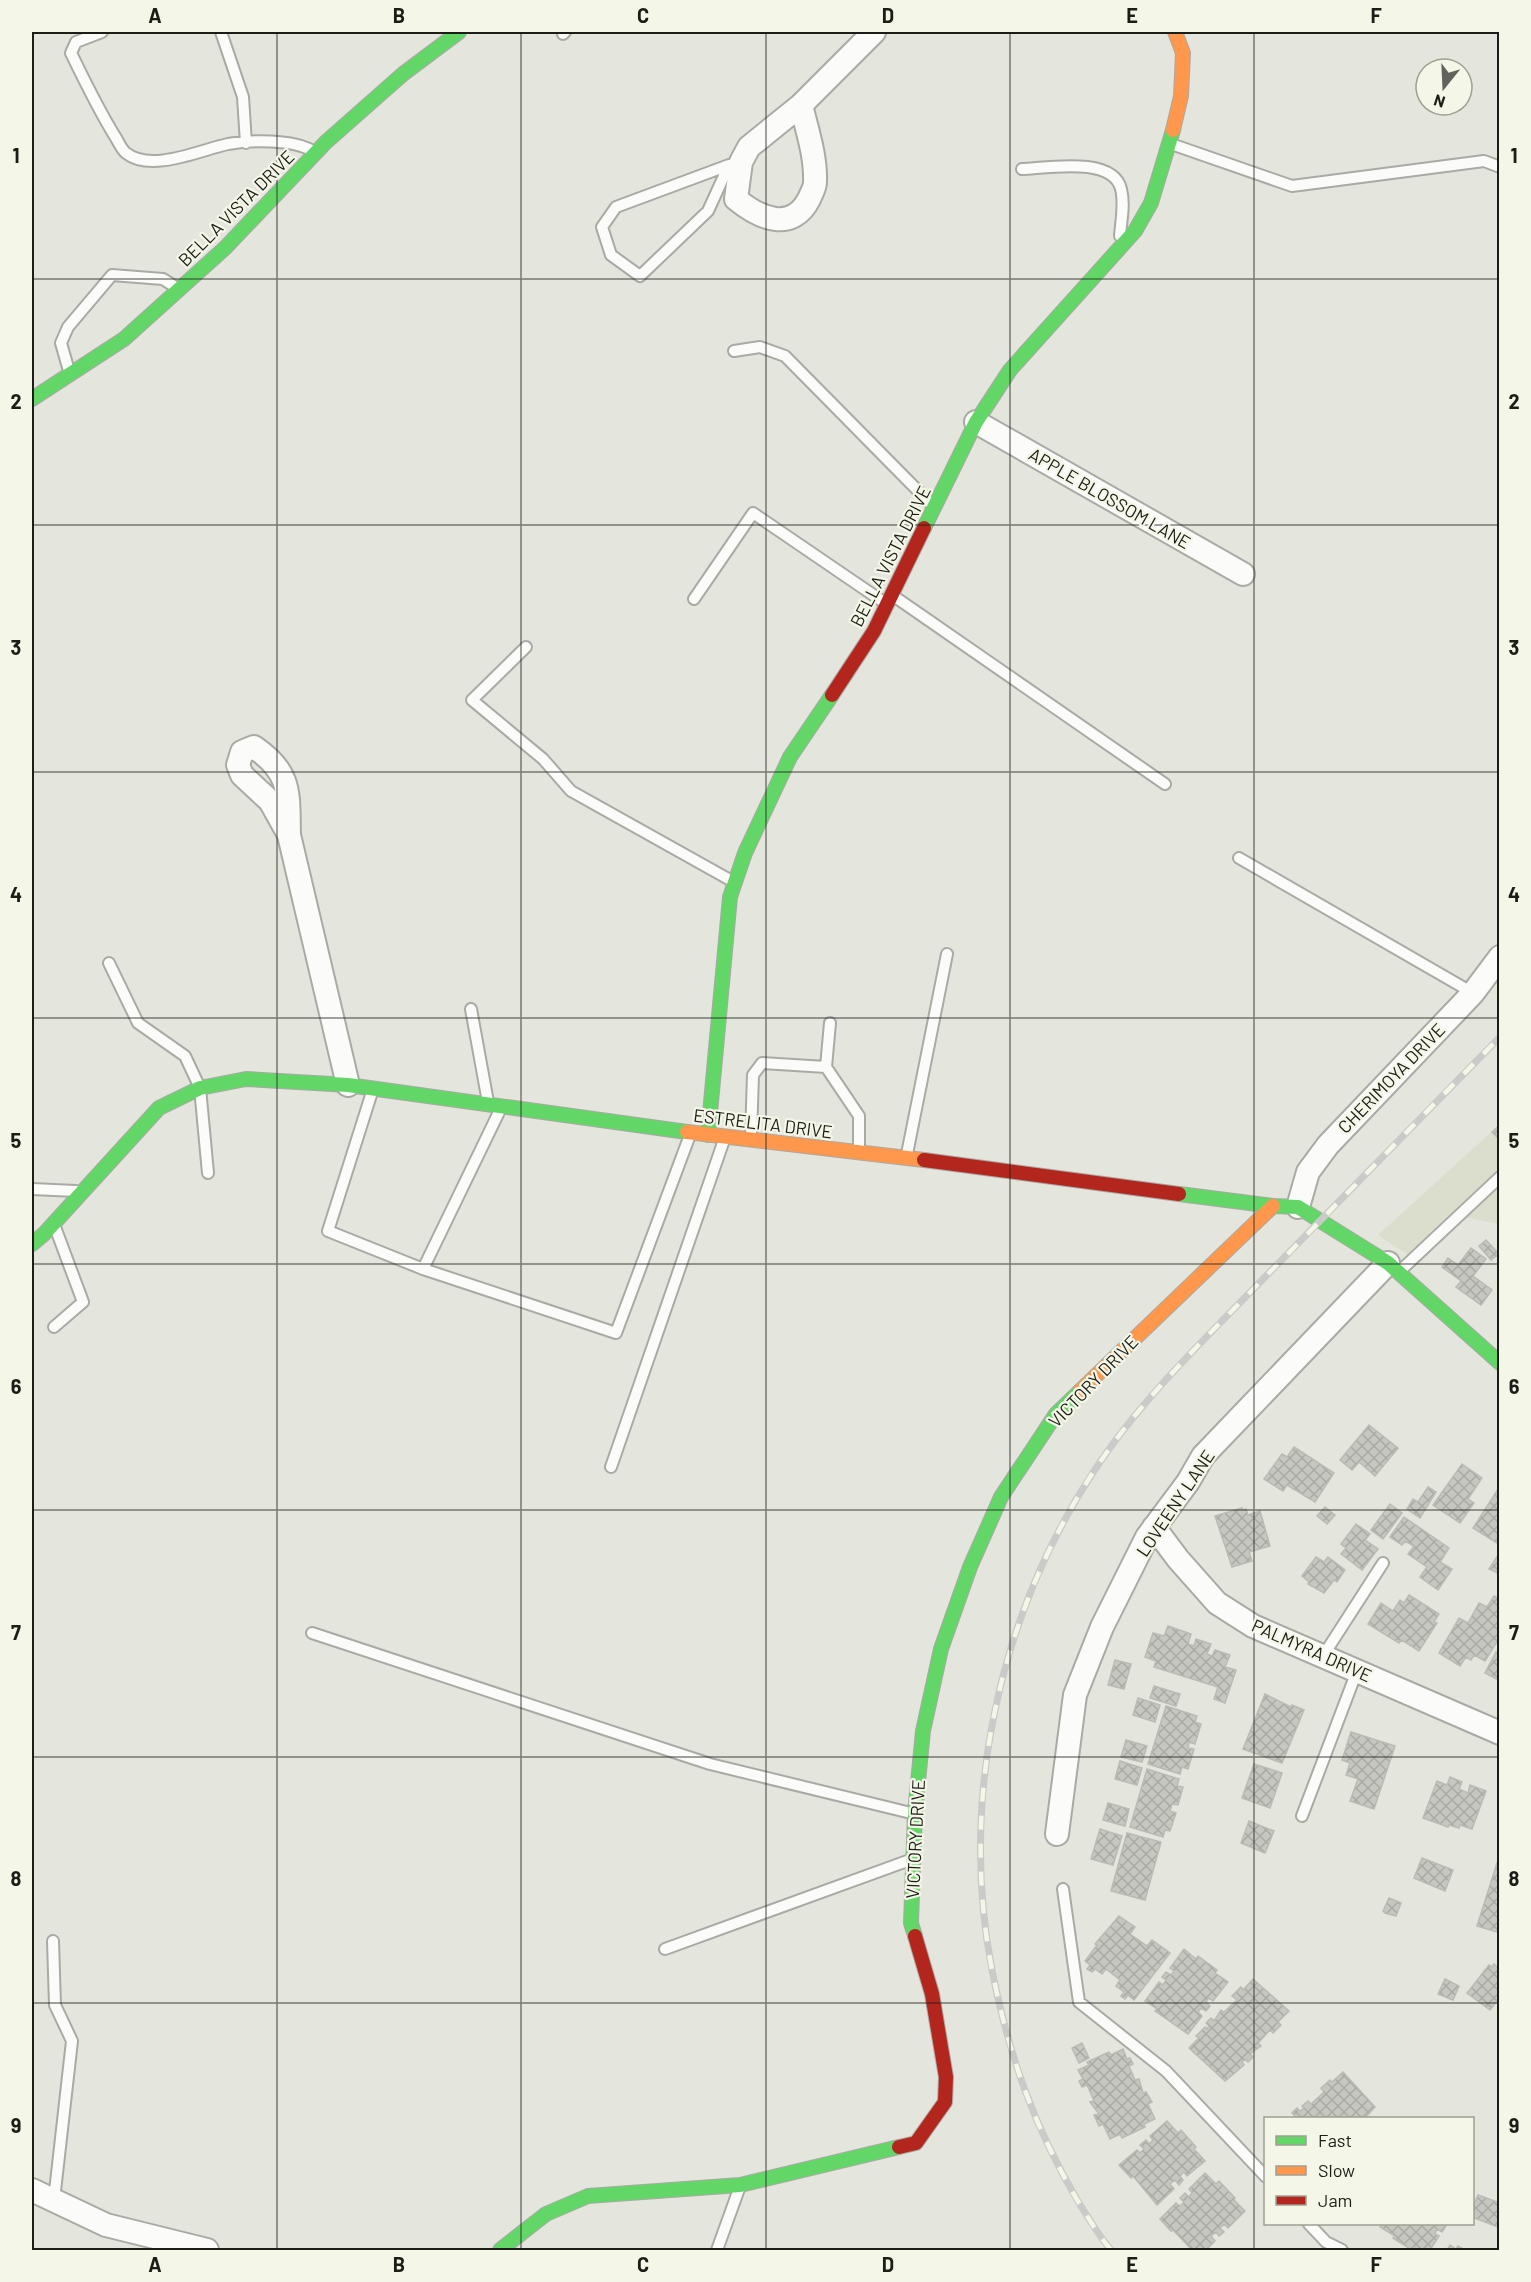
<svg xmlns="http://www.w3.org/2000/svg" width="1531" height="2282" font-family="Barlow,sans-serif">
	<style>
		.built { fill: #dbdecd }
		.building { fill: url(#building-cross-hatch); stroke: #babbb5; stroke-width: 1.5 }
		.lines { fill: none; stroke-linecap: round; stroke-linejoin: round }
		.lane-casing { stroke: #a9aaa4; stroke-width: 14 }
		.street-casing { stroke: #a9aaa4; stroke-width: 26 }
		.fast-casing { stroke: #a9aaa4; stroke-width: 16 }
		.slow-casing { stroke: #a9aaa4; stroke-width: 16 }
		.jam-casing { stroke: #a9aaa4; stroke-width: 16 }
		.lane { stroke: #fbfbfa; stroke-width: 10 }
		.street { stroke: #fbfbfa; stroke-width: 22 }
		.fast { stroke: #63d668; stroke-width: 14 }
		.slow { stroke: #ff974d; stroke-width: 14 }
		.jam { stroke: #b3261e; stroke-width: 14 }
		.rail-casing { stroke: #cacbc8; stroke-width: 7 }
		.rail { stroke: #f4f6e7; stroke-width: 4.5; stroke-dasharray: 14; stroke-linecap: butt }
		.grid { fill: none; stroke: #1c1d17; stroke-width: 1.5; stroke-opacity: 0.55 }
		.labels { text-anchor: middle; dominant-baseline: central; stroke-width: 4.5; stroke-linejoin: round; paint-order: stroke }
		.street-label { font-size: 18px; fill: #1c1d17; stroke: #f4f6e7 }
		.neatline { fill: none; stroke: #1c1d17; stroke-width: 2 }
		.grid-label { font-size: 20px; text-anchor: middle; font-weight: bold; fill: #1c1d17 }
	</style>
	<defs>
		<pattern id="building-cross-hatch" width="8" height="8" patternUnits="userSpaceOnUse" patternTransform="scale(1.5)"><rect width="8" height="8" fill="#c6c7c1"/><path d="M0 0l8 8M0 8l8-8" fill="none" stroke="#aaaaa5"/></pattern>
	</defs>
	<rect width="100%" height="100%" fill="#e4e6de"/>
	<path class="built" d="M 1499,1125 L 1499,1224 L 1458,1216 L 1413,1258 L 1378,1235 Z"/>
	<path class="building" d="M 1500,1125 L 1500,1140 L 1492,1132 Z
		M 1486,1240 L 1499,1254 L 1491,1260 L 1479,1246 Z
		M 1471,1248 L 1486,1259 L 1473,1276 L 1492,1290 L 1481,1305 L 1456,1287 L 1461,1281 L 1442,1267 L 1448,1258 L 1458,1265 Z
		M 1369,1425 L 1398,1448 L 1375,1476 L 1359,1462 L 1352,1470 L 1340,1460 Z
		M 1294,1447 L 1334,1473 L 1315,1502 L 1287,1485 L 1283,1491 L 1264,1479 L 1282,1454 L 1287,1457 Z
		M 1462,1464 L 1482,1478 L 1468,1499 L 1474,1503 L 1460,1523 L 1433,1505 Z
		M 1500,1486 L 1500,1545 L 1473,1528 Z
		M 1428,1487 L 1436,1492 L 1420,1518 L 1407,1509 L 1413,1499 L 1418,1502 Z
		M 1390,1504 L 1402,1513 L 1383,1539 L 1371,1530 Z
		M 1325,1507 L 1335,1515 L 1327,1524 L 1317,1516 Z
		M 1242,1508 L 1243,1510 L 1246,1509 L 1248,1515 L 1260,1511 L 1270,1546 L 1249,1552 L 1252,1561 L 1232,1567 L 1215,1516 Z
		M 1404,1517 L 1449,1548 L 1440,1562 L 1452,1569 L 1438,1590 L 1420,1577 L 1427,1567 L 1408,1554 L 1414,1546 L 1405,1541 L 1402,1545 L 1390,1537 Z
		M 1356,1524 L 1370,1534 L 1365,1540 L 1378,1549 L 1362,1570 L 1341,1554 L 1346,1548 L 1341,1544 Z
		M 1500,1552 L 1500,1574 L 1489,1569 Z
		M 1316,1557 L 1324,1562 L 1328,1557 L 1345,1570 L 1337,1582 L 1334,1580 L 1324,1593 L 1308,1584 L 1309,1582 L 1302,1576 Z
		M 1409,1595 L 1439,1614 L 1434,1622 L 1437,1623 L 1419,1651 L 1402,1640 L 1399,1643 L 1368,1624 L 1381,1603 L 1393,1611 L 1400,1600 L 1404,1603 Z
		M 1494,1596 L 1500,1599 L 1500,1637 L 1485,1661 L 1474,1655 L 1471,1660 L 1466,1657 L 1460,1666 L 1439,1653 L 1459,1618 L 1468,1623 L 1479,1603 L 1487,1607 Z
		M 1168,1626 L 1191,1634 L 1188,1644 L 1194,1646 L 1196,1639 L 1211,1644 L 1207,1654 L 1212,1656 L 1215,1650 L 1230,1655 L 1225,1667 L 1236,1670 L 1225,1703 L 1214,1699 L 1218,1687 L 1154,1667 L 1156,1661 L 1145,1657 L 1153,1633 L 1164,1636 Z
		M 1500,1650 L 1500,1681 L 1485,1673 L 1496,1652 L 1498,1654 Z
		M 1115,1660 L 1131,1664 L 1124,1689 L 1108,1685 Z
		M 1154,1686 L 1180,1694 L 1176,1706 L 1150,1698 Z
		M 1265,1694 L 1291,1707 L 1292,1705 L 1304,1710 L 1282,1763 L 1243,1749 Z
		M 1138,1698 L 1160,1705 L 1155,1722 L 1133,1715 Z
		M 1166,1706 L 1197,1716 L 1195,1722 L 1201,1724 L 1195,1744 L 1189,1742 L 1188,1748 L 1194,1749 L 1188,1769 L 1182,1767 L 1180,1774 L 1148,1764 Z
		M 1351,1732 L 1395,1746 L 1374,1809 L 1350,1801 L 1358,1779 L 1346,1775 L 1350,1763 L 1342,1760 Z
		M 1126,1740 L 1147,1746 L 1142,1762 L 1121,1757 Z
		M 1120,1761 L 1142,1768 L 1137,1785 L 1115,1779 Z
		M 1254,1764 L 1282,1773 L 1270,1808 L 1242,1798 Z
		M 1147,1769 L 1179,1779 L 1177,1786 L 1183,1787 L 1178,1805 L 1172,1804 L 1170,1811 L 1176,1813 L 1170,1831 L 1165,1830 L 1163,1837 L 1130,1827 Z
		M 1450,1777 L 1462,1782 L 1459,1789 L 1468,1793 L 1470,1785 L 1486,1791 L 1472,1829 L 1460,1825 L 1459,1828 L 1449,1825 L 1448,1827 L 1423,1818 L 1437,1781 L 1447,1785 Z
		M 1108,1803 L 1129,1809 L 1125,1826 L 1103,1820 Z
		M 1249,1821 L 1274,1831 L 1265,1853 L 1241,1843 Z
		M 1100,1829 L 1122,1836 L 1113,1865 L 1091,1859 Z
		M 1127,1833 L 1161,1842 L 1145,1900 L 1111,1891 Z
		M 1422,1858 L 1453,1870 L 1445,1891 L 1414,1878 Z
		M 1497,1863 L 1500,1864 L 1500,1933 L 1477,1926 Z
		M 1389,1898 L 1401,1903 L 1396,1916 L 1385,1913 L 1383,1911 Z
		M 1119,1916 L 1135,1927 L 1130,1934 L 1147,1946 L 1152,1940 L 1170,1953 L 1134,2000 L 1128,1995 L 1125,1999 L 1121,1996 L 1124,1992 L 1116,1986 L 1120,1980 L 1106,1969 L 1102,1974 L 1095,1969 L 1092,1972 L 1087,1969 L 1090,1965 L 1085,1961 L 1097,1945 L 1095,1944 Z
		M 1184,1949 L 1196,1959 L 1198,1956 L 1217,1970 L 1215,1973 L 1228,1982 L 1213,2001 L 1209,1998 L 1206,2002 L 1210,2006 L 1206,2011 L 1201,2008 L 1198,2012 L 1202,2016 L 1188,2034 L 1155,2011 L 1157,2009 L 1145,2001 L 1159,1982 L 1163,1985 L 1166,1980 L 1162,1977 L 1166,1972 L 1171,1975 L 1174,1971 L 1170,1968 Z
		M 1494,1964 L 1497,1967 L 1500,1964 L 1500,1997 L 1490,2010 L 1467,1993 L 1489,1965 L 1492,1967 Z
		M 1253,1979 L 1289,2011 L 1278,2022 L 1281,2025 L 1273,2033 L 1270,2030 L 1258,2043 L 1261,2046 L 1250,2054 L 1253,2057 L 1248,2062 L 1245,2059 L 1242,2062 L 1244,2065 L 1225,2081 L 1189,2048 L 1199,2038 L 1196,2036 L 1205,2027 L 1207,2029 L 1209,2026 L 1206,2023 L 1211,2018 L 1214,2021 L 1221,2010 L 1224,2012 L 1237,2000 L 1232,1996 L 1241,1987 L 1243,1990 Z
		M 1445,1979 L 1459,1986 L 1453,2000 L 1438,1994 Z
		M 1082,2043 L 1089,2058 L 1079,2063 L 1072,2048 Z
		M 1123,2049 L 1127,2059 L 1130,2058 L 1133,2064 L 1129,2066 L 1135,2080 L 1139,2079 L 1143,2093 L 1146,2092 L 1152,2102 L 1148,2104 L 1155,2119 L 1144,2124 L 1145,2127 L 1122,2138 L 1120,2134 L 1110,2139 L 1103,2124 L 1099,2126 L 1094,2115 L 1099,2114 L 1090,2102 L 1094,2101 L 1087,2085 L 1082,2087 L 1079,2081 L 1083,2079 L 1078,2070 L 1089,2065 L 1087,2062 L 1109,2052 L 1111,2055 Z
		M 1343,2072 L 1375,2107 L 1365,2118 L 1293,2118 L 1295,2116 L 1292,2113 L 1297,2108 L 1300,2111 L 1304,2108 L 1302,2106 L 1308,2101 L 1311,2104 L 1324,2092 L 1321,2088 L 1330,2080 L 1332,2082 Z
		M 1167,2121 L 1178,2133 L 1181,2130 L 1196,2147 L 1194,2149 L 1205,2161 L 1187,2176 L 1184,2172 L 1180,2176 L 1183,2180 L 1179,2185 L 1175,2180 L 1170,2184 L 1174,2189 L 1157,2205 L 1133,2176 L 1131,2178 L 1119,2165 L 1137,2150 L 1140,2153 L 1144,2149 L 1140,2145 L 1146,2140 L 1149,2144 L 1153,2140 L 1150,2136 Z
		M 1205,2173 L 1216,2184 L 1219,2181 L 1235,2198 L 1234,2200 L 1245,2211 L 1228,2228 L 1224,2224 L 1220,2228 L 1224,2232 L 1219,2236 L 1216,2232 L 1211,2236 L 1215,2241 L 1206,2250 L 1192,2250 L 1173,2230 L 1171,2231 L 1160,2219 L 1176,2203 L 1180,2206 L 1184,2202 L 1180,2198 L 1185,2193 L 1189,2197 L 1192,2193 L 1189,2189 Z
		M 1478,2195 L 1500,2203 L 1500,2228 L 1472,2217 L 1472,2209 Z
		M 1382,2224 L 1442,2224 L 1446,2226 L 1442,2232 L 1437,2229 L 1435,2234 L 1439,2236 L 1430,2250 L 1419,2250 L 1414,2247 L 1412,2250 L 1393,2238 L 1395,2236 L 1380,2227 Z
		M 1450,2245 L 1456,2249 L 1458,2246 L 1465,2250 L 1447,2250 Z"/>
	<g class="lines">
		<g class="lane-casing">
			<path id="lane" d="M 102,32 L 76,42 L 71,53 C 85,82 99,111 116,138 C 119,143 122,150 126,153 C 151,173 200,150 228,144 C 251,140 292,139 313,151
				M 221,32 L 243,97 L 246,143
				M 563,34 L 565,32
				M 1174,145 L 1292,186 L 1484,161 L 1500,167
				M 729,165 L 708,211 L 640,276 L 611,255 L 602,227 L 616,207 L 729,165 L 741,162
				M 1022,169 C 1047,168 1113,156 1121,189 C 1125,204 1121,221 1120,236
				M 734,351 L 760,347 L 785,356 L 933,506
				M 69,371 L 61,343 L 68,327 L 112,275 L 163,279 L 177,288
				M 895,597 L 1165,784
				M 694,599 L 753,513 L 885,603
				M 526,647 L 472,700 L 543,759 L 571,791 L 732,881
				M 1239,858 L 1473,993
				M 109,963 L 138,1023 L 185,1056 L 200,1088 L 208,1173
				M 471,1009 L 488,1102
				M 830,1023 L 826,1067 L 859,1116 L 859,1149
				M 372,1092 L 328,1231 L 423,1269 L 616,1333 L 690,1135
				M 751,1136 L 753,1075 L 762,1063 L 826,1067
				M 907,1154 L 947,954
				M 32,1189 L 76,1191
				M 423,1269 L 500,1110
				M 1401,1270 L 1500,1177
				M 54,1327 L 83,1302 L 55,1227
				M 611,1467 L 724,1140
				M 312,1633 L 710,1764 L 911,1813
				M 1323,1656 L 1383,1563
				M 1302,1816 L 1357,1671
				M 1063,1889 L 1079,2002 L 1166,2071 L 1266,2177
				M 53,1941 L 55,2005 L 72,2041 L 54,2200
				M 665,1949 L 910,1860
				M 1309,2224 L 1326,2242 L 1342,2250
				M 717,2250 L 739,2189"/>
		</g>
		<g class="street-casing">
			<path id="street" d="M 801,105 C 807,130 816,156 815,182 C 815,188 811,194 809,199 C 792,233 759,218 736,199 L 741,162 L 749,147 L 801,105 L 874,32
				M 976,422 L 1243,574
				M 289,835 C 288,793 292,773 254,747 L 242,752 L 238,765 L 242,775 L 270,801 L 289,835 L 348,1085
				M 1298,1207 L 1308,1172 L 1328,1145 L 1473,993 L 1500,957
				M 1154,1527 L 1178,1559 L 1217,1603 L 1253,1626 L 1500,1733
				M 1057,1834 L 1075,1695 L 1102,1627 L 1147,1537 L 1188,1482 L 1203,1456 L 1388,1263
				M 32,2190 L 106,2225 L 207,2250"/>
		</g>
		<g class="fast-casing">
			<path id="fast" d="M 32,399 L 124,339 L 225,248 L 326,142 L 403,74 L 459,32
				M 924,528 L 976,422 L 1010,370 L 1135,231 L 1151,203 L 1173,130
				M 708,1135 L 730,897 L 745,853 L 790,757 L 832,695
				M 1179,1194 L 1273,1206 L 1298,1207 L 1388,1263 L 1500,1363
				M 32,1244 L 44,1234 L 159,1108 L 200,1088 L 246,1079 L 348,1085 L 687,1132
				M 915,1936 L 911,1923 L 915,1813 L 923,1731 L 941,1649 L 970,1567 L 1001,1497 L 1056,1414 L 1080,1391
				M 500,2250 L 546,2214 L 588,2196 L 740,2185 L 899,2147"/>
		</g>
		<g class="slow-casing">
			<path id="slow" d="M 1173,130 L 1181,96 L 1183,53 L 1175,32
				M 687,1132 L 924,1160
				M 1080,1391 L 1273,1206"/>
		</g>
		<g class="jam-casing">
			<path id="jam" d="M 832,695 L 874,631 L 924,528
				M 924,1160 L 1179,1194
				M 899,2147 L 916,2143 L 945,2102 L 946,2077 L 932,1994 L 915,1936"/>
		</g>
		<use href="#lane" class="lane"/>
		<use href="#street" class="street"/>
		<use href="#fast" class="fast"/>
		<use href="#slow" class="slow"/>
		<use href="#jam" class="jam"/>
		<g class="rail-casing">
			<path id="rail" d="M 1111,2250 C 1099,2236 1089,2219 1079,2203 C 1034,2127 1009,2056 992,1970 C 959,1799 999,1615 1094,1471 C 1141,1399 1205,1339 1264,1278 C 1343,1198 1421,1117 1500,1037"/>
		</g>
		<use href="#rail" class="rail"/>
	</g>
	<path class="grid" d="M 277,32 L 277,2250M 521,32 L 521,2250M 766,32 L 766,2250M 1010,32 L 1010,2250M 1254,32 L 1254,2250M 32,279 L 1500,279M 32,525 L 1500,525M 32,772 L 1500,772M 32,1018 L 1500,1018M 32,1264 L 1500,1264M 32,1510 L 1500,1510M 32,1757 L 1500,1757M 32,2003 L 1500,2003"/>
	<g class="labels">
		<g class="street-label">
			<text transform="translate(236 208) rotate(-45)">BELLA VISTA DRIVE</text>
			<text transform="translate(1110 498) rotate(30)">APPLE BLOSSOM LANE</text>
			<text transform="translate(890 556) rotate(-63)">BELLA VISTA DRIVE</text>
			<text transform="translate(1391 1078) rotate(-46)">CHERIMOYA DRIVE</text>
			<text transform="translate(763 1123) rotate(7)">ESTRELITA DRIVE</text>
			<text transform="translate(1093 1381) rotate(-46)">VICTORY DRIVE</text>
			<text transform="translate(1175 1503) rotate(-56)">LOVEENY LANE</text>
			<text transform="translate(1312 1650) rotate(24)">PALMYRA DRIVE</text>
			<text transform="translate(915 1839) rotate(-87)">VICTORY DRIVE</text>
		</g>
	</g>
	<rect width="1531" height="2282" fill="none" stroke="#f4f6e7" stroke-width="66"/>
	<rect x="1264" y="2117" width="210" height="108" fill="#f4f6e7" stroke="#9e9f94" stroke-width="1.5"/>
	<rect x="1276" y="2136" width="30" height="9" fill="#63d668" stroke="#9e9f94" stroke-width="1.5"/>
	<text x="1318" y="2147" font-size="18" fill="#1c1d17">Fast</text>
	<rect x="1276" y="2166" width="30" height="9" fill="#ff974d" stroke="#9e9f94" stroke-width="1.5"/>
	<text x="1318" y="2177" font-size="18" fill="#1c1d17">Slow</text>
	<rect x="1276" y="2196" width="30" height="9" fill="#b3261e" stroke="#9e9f94" stroke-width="1.5"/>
	<text x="1318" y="2207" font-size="18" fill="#1c1d17">Jam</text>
	<g transform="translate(1444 87) rotate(198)"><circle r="28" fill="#f4f6e7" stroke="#9e9f94" stroke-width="1.5"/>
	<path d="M0-4.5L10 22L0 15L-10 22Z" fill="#62635d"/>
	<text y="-9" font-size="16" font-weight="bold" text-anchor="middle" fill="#1c1d17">N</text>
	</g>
	<rect x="33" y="33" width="1465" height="2216" class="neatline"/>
	<g class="grid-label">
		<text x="155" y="23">A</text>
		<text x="399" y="23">B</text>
		<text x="643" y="23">C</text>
		<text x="888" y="23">D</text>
		<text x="1132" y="23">E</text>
		<text x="1376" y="23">F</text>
		<text x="16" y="163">1</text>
		<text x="1514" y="163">1</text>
		<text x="16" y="409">2</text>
		<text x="1514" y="409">2</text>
		<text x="16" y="655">3</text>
		<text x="1514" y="655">3</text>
		<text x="16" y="902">4</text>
		<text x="1514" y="902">4</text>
		<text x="16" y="1148">5</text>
		<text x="1514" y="1148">5</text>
		<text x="16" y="1394">6</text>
		<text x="1514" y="1394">6</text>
		<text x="16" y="1640">7</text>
		<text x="1514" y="1640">7</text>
		<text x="16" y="1886">8</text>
		<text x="1514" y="1886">8</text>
		<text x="16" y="2133">9</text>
		<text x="1514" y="2133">9</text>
		<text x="155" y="2272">A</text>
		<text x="399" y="2272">B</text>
		<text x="643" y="2272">C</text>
		<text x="888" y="2272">D</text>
		<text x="1132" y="2272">E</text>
		<text x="1376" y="2272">F</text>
	</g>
</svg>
